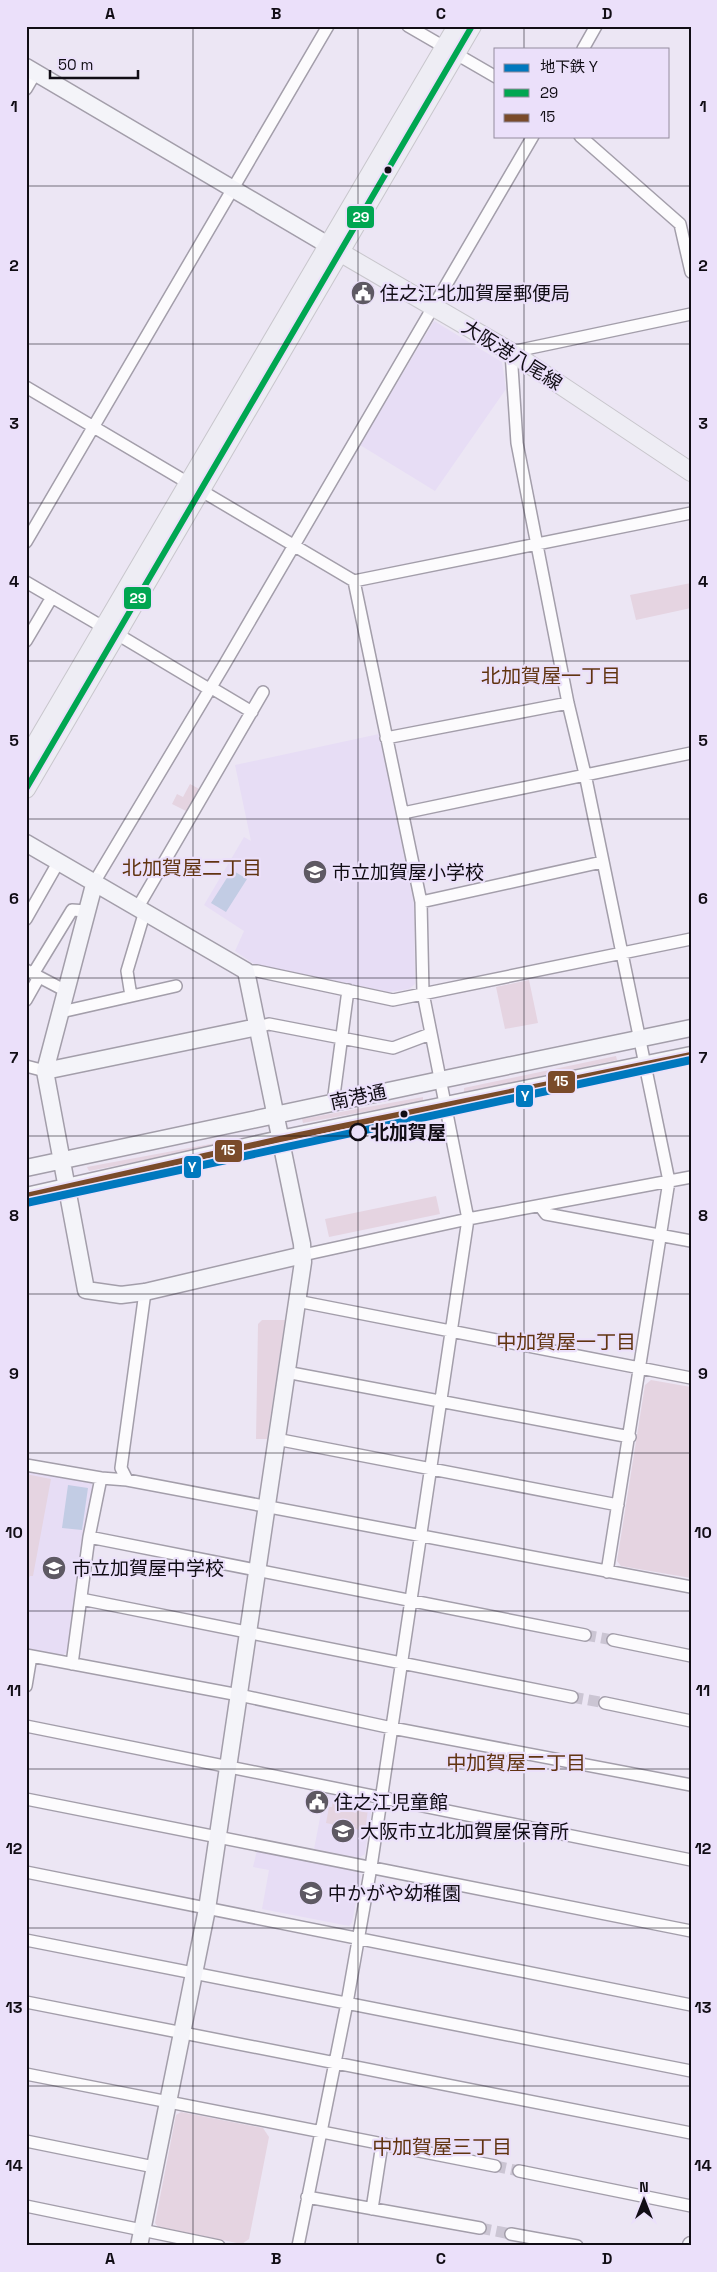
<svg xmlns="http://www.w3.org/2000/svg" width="717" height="2272" font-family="'Space Grotesk','Noto Sans JP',sans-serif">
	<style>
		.built { fill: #e7ddf5 }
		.green { fill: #e5d4e1 }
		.water { fill: #c2cce4 }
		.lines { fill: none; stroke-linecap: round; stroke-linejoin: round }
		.street-tunnel { stroke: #cbc5d3; stroke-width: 11; stroke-dasharray: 11 5.5; stroke-linecap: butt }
		.street-casing { stroke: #a39eaa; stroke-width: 14 }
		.secondary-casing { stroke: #a39eaa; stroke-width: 19 }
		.primary-casing { stroke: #c8c6cc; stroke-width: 20 }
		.street { stroke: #fcfbfd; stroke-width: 11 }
		.secondary { stroke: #f4f4f9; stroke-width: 16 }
		.primary { stroke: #eeedf4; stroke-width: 18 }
		.bus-1-casing { stroke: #ebe0fa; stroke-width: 10 }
		.bus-2-casing { stroke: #ebe0fa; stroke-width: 10 }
		.bus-1 { stroke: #00a651; stroke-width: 6 }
		.bus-2 { stroke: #7a4b2a; stroke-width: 6 }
		.metro-1-casing { stroke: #ebe0fa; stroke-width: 11 }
		.metro-1 { stroke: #0078be; stroke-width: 8 }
		.grid { fill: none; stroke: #110d15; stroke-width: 1; stroke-opacity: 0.55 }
		.bus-dot { fill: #110d15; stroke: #ebe0fa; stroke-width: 2 }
		.stop-dot { fill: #ebe0fa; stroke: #110d15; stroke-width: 2.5 }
		.labels { text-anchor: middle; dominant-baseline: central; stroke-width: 4.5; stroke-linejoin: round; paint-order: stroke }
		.poi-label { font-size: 19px; fill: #110d15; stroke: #ebe0fa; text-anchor: start }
		.street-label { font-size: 19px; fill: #110d15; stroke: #ebe0fa }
		.stop-label { font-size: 19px; font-weight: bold; fill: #110d15; stroke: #ebe0fa; text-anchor: start }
		.neighbourhood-label { font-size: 20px; fill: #613411; stroke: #ebe0fa }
		.line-badge { stroke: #ebe0fa; stroke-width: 2 }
		.badge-label { font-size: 14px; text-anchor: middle; font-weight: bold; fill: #fff }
		.neatline { fill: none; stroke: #110d15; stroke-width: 2 }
		.grid-label { font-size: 16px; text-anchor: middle; font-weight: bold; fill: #110d15 }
	</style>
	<rect width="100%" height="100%" fill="#ece6f4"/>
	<path class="built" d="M 434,321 L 502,362 L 506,389 L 435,491 L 360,445 Z
		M 379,734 L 414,904 L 415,984 L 409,989 L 389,992 L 254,964 L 235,951 L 244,931 L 204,905 L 244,837 L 251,841 L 235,765 Z
		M 26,1470 L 90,1481 L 94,1488 L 70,1650 L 63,1655 L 26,1648 Z
		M 325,1792 L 367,1801 L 372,1806 L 365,1854 L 359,1858 L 314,1849 Z
		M 257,1850 L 356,1870 L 361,1876 L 352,1923 L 349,1926 L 262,1909 L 269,1870 L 253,1867 Z"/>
	<path class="green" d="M 691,583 L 691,608 L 636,620 L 630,595 Z
		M 190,784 L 201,790 L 188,812 L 172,804 L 177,794 L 183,797 Z
		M 529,980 L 538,1023 L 505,1029 L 496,987 Z
		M 616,1056 L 617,1060 L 464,1093 L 464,1088 Z
		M 423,1097 L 423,1101 L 303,1123 L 302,1119 Z
		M 248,1137 L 249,1140 L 89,1171 L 87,1167 Z
		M 436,1196 L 440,1214 L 329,1237 L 325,1219 Z
		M 262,1320 L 285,1320 L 267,1439 L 256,1439 L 258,1324 Z
		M 651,1380 L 691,1387 L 691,1578 L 621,1566 L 617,1561 L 645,1385 Z
		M 26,1474 L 51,1479 L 33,1576 L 30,1576 L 26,1582 Z
		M 333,1798 L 365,1805 L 368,1809 L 365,1831 L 326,1823 L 329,1807 L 332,1807 Z
		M 181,2112 L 263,2128 L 269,2137 L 249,2239 L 242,2244 L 158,2227 L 155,2223 L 176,2115 Z"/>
	<path class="water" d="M 232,870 L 247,879 L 226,912 L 211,903 Z
		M 68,1485 L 88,1488 L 82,1530 L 62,1528 Z"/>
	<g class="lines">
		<path class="street-tunnel" d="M 585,1635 L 613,1640
			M 572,1697 L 605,1703
			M 495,2166 L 519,2171
			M 480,2228 L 511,2234"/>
		<g class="street-casing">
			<path id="street" d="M 408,26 L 496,77
				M 583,49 L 596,26
				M 26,89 L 36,72
				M 580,136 L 680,224 L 691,272
				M 26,387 L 354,581 L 691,513
				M 26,542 L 328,26
				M 26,582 L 103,627
				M 117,634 L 209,689
				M 26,641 L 52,597
				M 210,687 L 252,712
				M 386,738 L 568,703
				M 403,813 L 691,753
				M 95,881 L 223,667 L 533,136
				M 421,902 L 602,862
				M 138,907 L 263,692
				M 26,919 L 59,861
				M 26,970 L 66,991
				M 246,971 L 257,971 L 393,1000 L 691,939
				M 33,974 L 72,910 L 87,911
				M 131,996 L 127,971 L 145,911
				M 26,1000 L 39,977
				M 61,1012 L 176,986
				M 257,1027 L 269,1024 L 393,1048 L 430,1034
				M 26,1066 L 45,1071
				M 333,1103 L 348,990
				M 540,1206 L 546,1214 L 691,1241
				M 303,1255 L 468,1219 L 691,1177
				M 297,1301 L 691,1378
				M 286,1372 L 630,1437
				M 276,1439 L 618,1505
				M 26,1465 L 101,1478 L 127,1480 L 691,1587
				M 127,1480 L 121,1468 L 145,1292
				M 89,1537 L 585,1635
				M 607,1572 L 669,1181 L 585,774 L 568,703 L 517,443 L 511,352 L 691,314
				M 81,1599 L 572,1697
				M 613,1640 L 691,1656
				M 26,1655 L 239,1695 L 392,1728 L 691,1785
				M 72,1664 L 89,1537 L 101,1478
				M 26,1686 L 31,1656
				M 605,1703 L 691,1721
				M 26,1726 L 691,1860
				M 26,1799 L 691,1931
				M 26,1872 L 691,2005
				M 26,1940 L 691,2071
				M 26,2002 L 691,2133
				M 26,2074 L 495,2166
				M 26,2141 L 154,2167
				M 519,2171 L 691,2206
				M 307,2197 L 480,2228
				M 26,2206 L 219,2246
				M 372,2209 L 382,2144
				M 511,2234 L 577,2246
				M 298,2246 L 347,2003 L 371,1867 L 468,1219 L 423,993 L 421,902 L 354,581"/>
		</g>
		<g class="secondary-casing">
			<path id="secondary" d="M 26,67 L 328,245
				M 26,843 L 246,971 L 302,1244 L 303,1262 L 207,1909 L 139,2246
				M 95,881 L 45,1071 L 86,1290 L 121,1295 L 145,1292 L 303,1255
				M 45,1071 L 257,1027
				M 26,1168 L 440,1080 L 691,1028
				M 26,1196 L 280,1139 L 691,1055
				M 691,2246 L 691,2245"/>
		</g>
		<g class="primary-casing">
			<path id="primary" d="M 331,247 L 511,352 L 691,472
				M 26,760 L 457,26
				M 26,789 L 472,26"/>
		</g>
		<use href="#street" class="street"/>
		<use href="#secondary" class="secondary"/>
		<use href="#primary" class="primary"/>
		<g class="bus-1-casing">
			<path id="bus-1" d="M 26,789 L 472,26"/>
		</g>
		<g class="bus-2-casing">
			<path id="bus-2" d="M 26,1196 L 280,1139 L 691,1055"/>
		</g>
		<use href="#bus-1" class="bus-1"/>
		<use href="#bus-2" class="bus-2"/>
		<g class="metro-1-casing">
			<path id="metro-1" d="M 26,1203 L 691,1060"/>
		</g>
		<use href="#metro-1" class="metro-1"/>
	</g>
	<path class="grid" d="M 193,26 L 193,2246M 358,26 L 358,2246M 524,26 L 524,49M 524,136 L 524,2246M 26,186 L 691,186M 26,344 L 691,344M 26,503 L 691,503M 26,661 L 691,661M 26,819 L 691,819M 26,978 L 691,978M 26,1136 L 691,1136M 26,1294 L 691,1294M 26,1453 L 691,1453M 26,1611 L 691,1611M 26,1769 L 691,1769M 26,1928 L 691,1928M 26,2086 L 691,2086"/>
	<defs>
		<g id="civic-disc" transform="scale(1.25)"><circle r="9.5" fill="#5e5963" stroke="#ebe0fa"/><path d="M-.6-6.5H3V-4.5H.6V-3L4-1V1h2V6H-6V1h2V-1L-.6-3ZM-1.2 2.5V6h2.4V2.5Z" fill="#fff"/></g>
		<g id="school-disc" transform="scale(1.25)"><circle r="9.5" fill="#5e5963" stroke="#ebe0fa"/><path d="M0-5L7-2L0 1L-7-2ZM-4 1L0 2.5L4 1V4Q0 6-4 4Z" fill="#fff"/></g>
	</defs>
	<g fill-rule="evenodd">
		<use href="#civic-disc" x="363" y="293"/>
		<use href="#school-disc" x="315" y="872"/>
		<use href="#school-disc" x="54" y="1568"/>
		<use href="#civic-disc" x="317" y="1802"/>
		<use href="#school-disc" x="343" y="1831"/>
		<use href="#school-disc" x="311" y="1893"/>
	</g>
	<g class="bus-dot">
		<circle cx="388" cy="170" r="4.5"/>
		<circle cx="404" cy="1114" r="4.5"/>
	</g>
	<circle class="stop-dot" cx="358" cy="1132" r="8"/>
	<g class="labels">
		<g class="poi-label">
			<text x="380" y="293">住之江北加賀屋郵便局</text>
			<text x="332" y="872">市立加賀屋小学校</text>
			<text x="72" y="1568">市立加賀屋中学校</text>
			<text x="334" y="1802">住之江児童館</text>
			<text x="360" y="1831">大阪市立北加賀屋保育所</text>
			<text x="328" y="1893">中かがや幼稚園</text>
		</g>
		<g class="street-label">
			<text transform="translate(512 355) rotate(32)">大阪港八尾線</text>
			<text transform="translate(358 1097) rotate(-12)">南港通</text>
		</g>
		<g class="stop-label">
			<text x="370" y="1132">北加賀屋</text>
		</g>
		<g class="neighbourhood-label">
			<text x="551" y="676">北加賀屋一丁目</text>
			<text x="192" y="868">北加賀屋二丁目</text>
			<text x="566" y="1342">中加賀屋一丁目</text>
			<text x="516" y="1763">中加賀屋二丁目</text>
			<text x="442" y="2147">中加賀屋三丁目</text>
		</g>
	</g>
	<g class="line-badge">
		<rect x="346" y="205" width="29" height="24" rx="5" fill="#00a651"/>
		<rect x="123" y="586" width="29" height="24" rx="5" fill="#00a651"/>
		<rect x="547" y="1070" width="29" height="24" rx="5" fill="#7a4b2a"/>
		<rect x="515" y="1084" width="19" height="24" rx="5" fill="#0078be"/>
		<rect x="214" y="1139" width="29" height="24" rx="5" fill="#7a4b2a"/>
		<rect x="183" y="1155" width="19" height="24" rx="5" fill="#0078be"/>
	</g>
	<g class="badge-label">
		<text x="361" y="222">29</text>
		<text x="138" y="603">29</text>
		<text x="561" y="1086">15</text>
		<text x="525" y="1101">Y</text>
		<text x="228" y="1155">15</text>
		<text x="192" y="1172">Y</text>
	</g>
	<rect width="717" height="2272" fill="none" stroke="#ebe0fa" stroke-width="55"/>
	<rect x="494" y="48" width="175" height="90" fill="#ebe0fa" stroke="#948c9e"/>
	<rect x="504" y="64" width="25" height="8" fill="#0078be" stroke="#948c9e"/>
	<text x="540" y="72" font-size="15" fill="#110d15">地下鉄 Y</text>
	<rect x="504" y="89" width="25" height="8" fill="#00a651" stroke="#948c9e"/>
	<text x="540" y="98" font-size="15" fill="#110d15">29</text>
	<rect x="504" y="114" width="25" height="8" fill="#7a4b2a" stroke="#948c9e"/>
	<text x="540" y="122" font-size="15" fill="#110d15">15</text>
	<g transform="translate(644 2200)" stroke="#ebe0fa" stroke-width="4" paint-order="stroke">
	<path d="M0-4L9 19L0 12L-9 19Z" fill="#110d15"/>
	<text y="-8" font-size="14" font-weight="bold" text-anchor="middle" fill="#110d15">N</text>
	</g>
	<path d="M50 70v8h88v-8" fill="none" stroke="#110d15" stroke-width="2.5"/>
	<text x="58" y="70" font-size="15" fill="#110d15" stroke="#ebe0fa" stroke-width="4" paint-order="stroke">50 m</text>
	<rect x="28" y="28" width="662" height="2216" class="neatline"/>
	<g class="grid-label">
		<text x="110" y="19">A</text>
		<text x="276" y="19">B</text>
		<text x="441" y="19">C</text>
		<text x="607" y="19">D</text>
		<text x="14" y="112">1</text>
		<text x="703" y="112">1</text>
		<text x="14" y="271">2</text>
		<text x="703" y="271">2</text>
		<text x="14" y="429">3</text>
		<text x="703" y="429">3</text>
		<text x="14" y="587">4</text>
		<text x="703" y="587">4</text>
		<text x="14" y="746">5</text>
		<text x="703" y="746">5</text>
		<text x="14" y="904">6</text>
		<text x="703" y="904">6</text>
		<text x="14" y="1063">7</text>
		<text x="703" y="1063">7</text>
		<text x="14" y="1221">8</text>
		<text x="703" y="1221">8</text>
		<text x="14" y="1379">9</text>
		<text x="703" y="1379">9</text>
		<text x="14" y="1538">10</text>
		<text x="703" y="1538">10</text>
		<text x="14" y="1696">11</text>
		<text x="703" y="1696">11</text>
		<text x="14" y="1854">12</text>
		<text x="703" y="1854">12</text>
		<text x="14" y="2013">13</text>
		<text x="703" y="2013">13</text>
		<text x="14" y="2171">14</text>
		<text x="703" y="2171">14</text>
		<text x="110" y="2264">A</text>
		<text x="276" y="2264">B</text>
		<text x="441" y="2264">C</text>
		<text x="607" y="2264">D</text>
	</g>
</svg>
